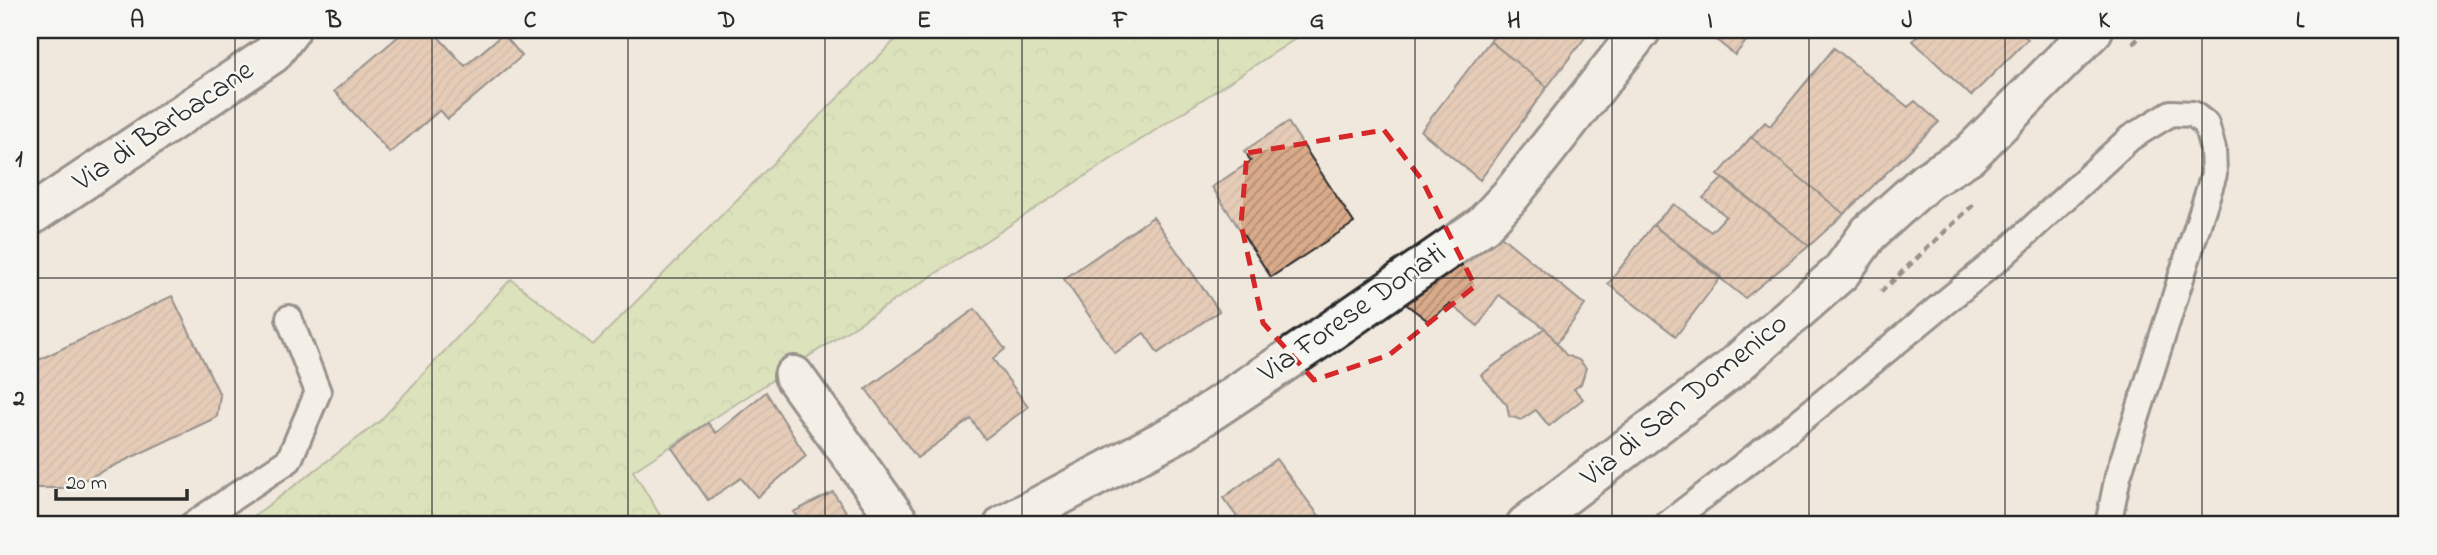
<svg xmlns="http://www.w3.org/2000/svg" width="2437" height="555" font-family="'Indie Flower',sans-serif">
	<style>
		.forest { fill: url(#forest-crowns); stroke: #778460; stroke-width: 2 }
		.building { fill: url(#building-hatch); stroke: #2b2b2b; stroke-width: 2 }
		.lines { fill: none; stroke-linecap: round; stroke-linejoin: round }
		.service-casing { stroke: #2b2b2b; stroke-width: 30 }
		.minor-casing { stroke: #2b2b2b; stroke-width: 44 }
		.secondary-casing { stroke: #2b2b2b; stroke-width: 44 }
		.path { stroke: #2b2b2b; stroke-width: 4.5; stroke-dasharray: 7 5; stroke-linecap: butt }
		.service { stroke: #f6f6f2; stroke-width: 24 }
		.minor { stroke: #f6f6f2; stroke-width: 38 }
		.secondary { stroke: #f6f6f2; stroke-width: 38 }
		.marked { fill: none; stroke: #d62828; stroke-width: 5; stroke-dasharray: 14 9; stroke-linejoin: round }
		.grid { fill: none; stroke: #2b2b2b; stroke-width: 2; stroke-opacity: 0.55 }
		.labels { text-anchor: middle; dominant-baseline: central; stroke-width: 5; stroke-linejoin: round; paint-order: stroke }
		.street-label { font-size: 30px; fill: #2b2b2b; stroke: #f6f6f2 }
		.neatline { fill: none; stroke: #2b2b2b; stroke-width: 2.5 }
		.grid-label { font-size: 23px; text-anchor: middle; font-weight: bold; fill: #2b2b2b }
	</style>
	<defs>
		<pattern id="forest-crowns" width="20" height="18" patternUnits="userSpaceOnUse" patternTransform="scale(1.75)"><rect width="20" height="18" fill="#c3dd94"/><path d="M2 6a3 3 0 1 1 6 0M12 15a3 3 0 1 1 6 0" fill="none" stroke="#a8be80"/></pattern>
		<pattern id="building-hatch" width="6" height="6" patternUnits="userSpaceOnUse" patternTransform="scale(1.75)"><rect width="6" height="6" fill="#d9ab8a"/><path d="M-1 1l2-2M0 6l6-6M5 7l2-2" fill="none" stroke="#b08b71"/></pattern>
	</defs>
	<rect width="100%" height="100%" fill="#f0e7dd"/>
	<filter id="ink" filterUnits="userSpaceOnUse"><feTurbulence type="fractalNoise" baseFrequency=".0143" numOctaves="2"/><feDisplacementMap in="SourceGraphic" scale="14" xChannelSelector="R" yChannelSelector="G"/><feConvolveMatrix kernelMatrix="1 2 1 2 8 2 1 2 1" color-interpolation-filters="sRGB"/></filter>
	<g filter="url(#ink)">
		<path class="forest" d="M 905,30 L 1309,30 L 633,471 L 666,525 L 242,525 L 379,422 L 511,279 L 593,345 Z"/>
		<path class="building" d="M 406,30 L 432,30 L 465,66 L 503,34 L 522,56 L 448,119 L 440,110 L 390,153 L 334,91 Z
			M 1499,30 L 1589,30 L 1590,31 L 1547,87 L 1490,41 Z
			M 1704,30 L 1755,30 L 1735,55 Z
			M 1922,30 L 2016,30 L 2028,39 L 1971,96 L 1913,41 Z
			M 1490,41 L 1547,87 L 1480,180 L 1421,131 Z
			M 1834,48 L 1908,107 L 1915,101 L 1939,122 L 1844,214 L 1751,137 L 1765,122 L 1770,126 Z
			M 1288,122 L 1354,223 L 1271,277 L 1212,187 L 1251,161 L 1244,151 Z
			M 1751,137 L 1844,214 L 1809,246 L 1718,175 Z
			M 1723,178 L 1809,246 L 1745,298 L 1653,225 L 1674,204 L 1711,232 L 1726,216 L 1703,198 Z
			M 1153,217 L 1219,311 L 1158,353 L 1144,333 L 1115,353 L 1064,279 Z
			M 1653,225 L 1721,277 L 1676,336 L 1608,284 Z
			M 1497,233 L 1585,305 L 1557,343 L 1545,328 L 1499,295 L 1478,326 L 1450,304 L 1428,321 L 1398,298 Z
			M 172,296 L 220,395 L 217,417 L 67,488 L 34,488 L 30,479 L 30,364 Z
			M 975,309 L 1005,349 L 993,359 L 1028,407 L 985,439 L 971,419 L 917,458 L 866,389 Z
			M 1545,328 L 1566,355 L 1579,360 L 1586,368 L 1581,384 L 1574,389 L 1583,399 L 1549,426 L 1536,410 L 1521,420 L 1509,416 L 1507,405 L 1481,375 Z
			M 766,392 L 806,456 L 757,497 L 741,478 L 708,500 L 672,448 L 708,423 L 716,433 Z
			M 1276,459 L 1326,525 L 1243,525 L 1223,498 Z
			M 833,492 L 855,525 L 791,525 L 799,519 L 793,512 Z"/>
		<g class="lines">
			<g class="service-casing">
				<path id="service" d="M 192,525 L 289,460 L 318,392 L 289,318
					M 1666,525 L 1789,430 L 2003,255 L 2130,138 L 2171,113 L 2193,114 L 2206,124 L 2213,149 L 2214,174 L 2118,476 L 2108,525"/>
			</g>
			<g class="minor-casing">
				<path id="minor" d="M 30,216 L 272,54 L 290,30
					M 794,376 L 901,525
					M 1004,525 L 1181,431 L 1331,331 L 1483,225 L 1511,195 L 1641,30"/>
			</g>
			<g class="secondary-casing">
				<path id="secondary" d="M 1526,525 L 1731,369 L 1841,272 L 1869,233 L 1927,181 L 1969,155 L 2093,30"/>
			</g>
			<path class="path" d="M 2133,44 L 2146,30
				M 1881,292 L 1974,204
				M 1474,525 L 1485,517"/>
			<use href="#service" class="service"/>
			<use href="#minor" class="minor"/>
			<use href="#secondary" class="secondary"/>
		</g>
	</g>
	<path d="M0 0H2437V555H0ZM 1384,130 L 1422,180 L 1475,286 L 1389,355 L 1314,380 L 1263,323 L 1241,224 L 1247,153 Z" fill="#f0e7dd" fill-opacity=".55" fill-rule="evenodd"/>
	<path class="marked" d="M 1384,130 L 1422,180 L 1475,286 L 1389,355 L 1314,380 L 1263,323 L 1241,224 L 1247,153 Z"/>
	<path class="grid" d="M 235,30 L 235,525M 432,30 L 432,525M 628,30 L 628,525M 825,30 L 825,525M 1022,30 L 1022,525M 1218,30 L 1218,525M 1415,30 L 1415,525M 1612,30 L 1612,525M 1809,30 L 1809,525M 2005,30 L 2005,525M 2202,30 L 2202,525M 30,278 L 2407,278"/>
	<g class="labels">
		<g class="street-label">
			<text transform="translate(164 127) rotate(-34)">Via di Barbacane</text>
			<text transform="translate(1353 314) rotate(-35)">Via Forese Donati</text>
			<text transform="translate(1685 401) rotate(-39)">Via di San Domenico</text>
		</g>
	</g>
	<rect width="2437" height="555" fill="none" stroke="#f6f6f2" stroke-width="77"/>
	<path d="M56 489v10h131v-10" fill="none" stroke="#2b2b2b" stroke-width="3.5"/>
	<text x="66" y="489" font-size="21" fill="#2b2b2b" stroke="#f6f6f2" stroke-width="5" paint-order="stroke">20 m</text>
	<rect x="38" y="38" width="2360" height="478" class="neatline"/>
	<g class="grid-label">
		<text x="137" y="27">A</text>
		<text x="334" y="27">B</text>
		<text x="530" y="27">C</text>
		<text x="727" y="27">D</text>
		<text x="924" y="27">E</text>
		<text x="1120" y="27">F</text>
		<text x="1317" y="27">G</text>
		<text x="1514" y="27">H</text>
		<text x="1710" y="27">I</text>
		<text x="1907" y="27">J</text>
		<text x="2104" y="27">K</text>
		<text x="2300" y="27">L</text>
		<text x="19" y="166">1</text>
		<text x="19" y="405">2</text>
	</g>
</svg>
